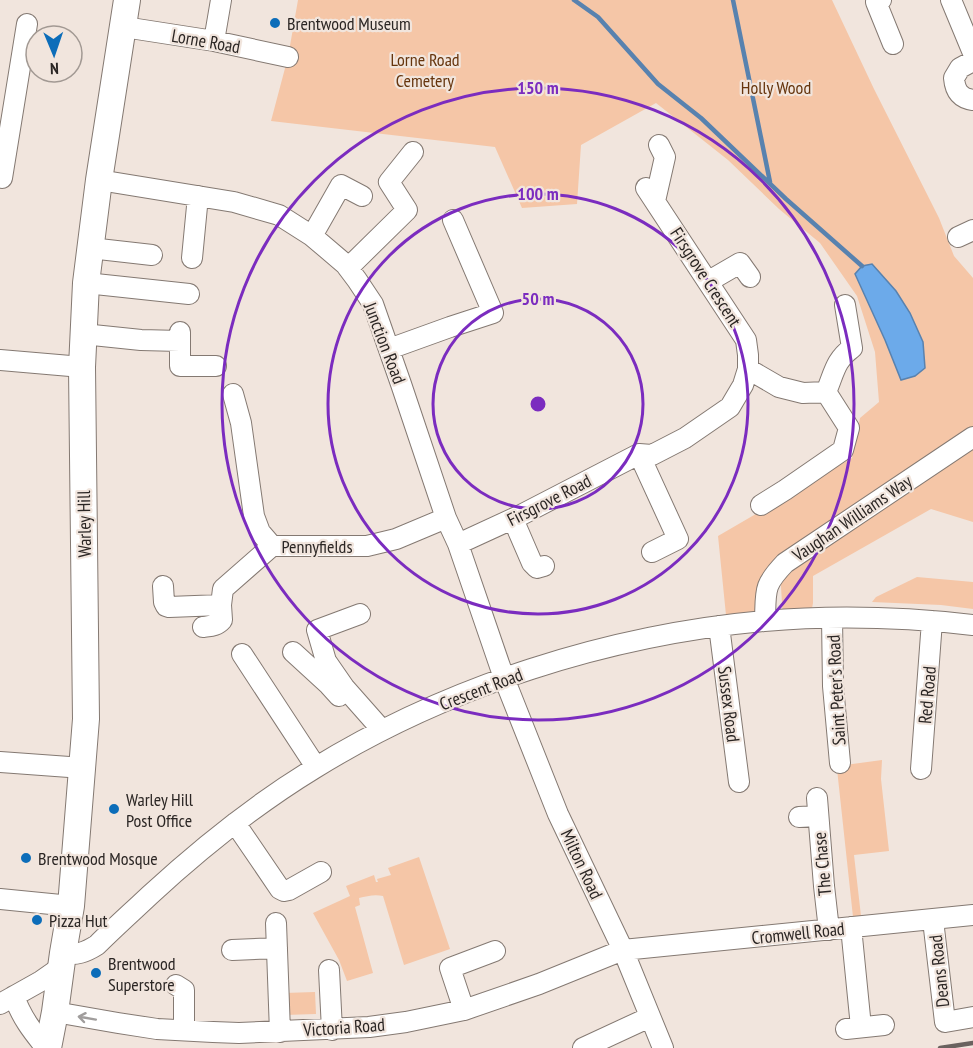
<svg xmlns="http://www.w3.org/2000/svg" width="973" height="1048" font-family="'PT Sans Narrow',sans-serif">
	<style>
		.green { fill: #f5c6a7 }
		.water { fill: #6caaea; stroke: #5882af; stroke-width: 1.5 }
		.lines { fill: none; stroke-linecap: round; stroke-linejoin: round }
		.stream { stroke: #5882af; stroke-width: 4.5 }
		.minor-casing { stroke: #847972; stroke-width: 22 }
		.major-casing { stroke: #847972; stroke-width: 28 }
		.minor { stroke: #fff; stroke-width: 20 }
		.major { stroke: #fff; stroke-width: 26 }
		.rail { stroke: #6a625f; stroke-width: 4.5 }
		.oneway { stroke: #a09d9c }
		.ring { fill: none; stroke: #7b2cbf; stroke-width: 3 }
		.poi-dot { fill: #0c6db9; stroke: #f1e5dd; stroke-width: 2 }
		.labels { text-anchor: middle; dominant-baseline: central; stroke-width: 4.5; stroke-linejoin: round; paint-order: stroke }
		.poi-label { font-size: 18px; fill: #2b2624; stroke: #f1e5dd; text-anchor: start }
		.street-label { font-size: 18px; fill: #2b2624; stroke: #f1e5dd }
		.park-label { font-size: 18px; fill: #66350d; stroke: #f1e5dd }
		.centre { fill: #7b2cbf; stroke: #f1e5dd; stroke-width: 3 }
		.ring-label { font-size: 18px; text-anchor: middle; font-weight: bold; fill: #7b2cbf; stroke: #f1e5dd; stroke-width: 4.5; stroke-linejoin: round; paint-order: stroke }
	</style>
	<rect width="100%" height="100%" fill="#f1e5dd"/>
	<path class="green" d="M 298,0 L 832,0 L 874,89 L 939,218 L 954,256 L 973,278 L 973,522 L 931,509 L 813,576 L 813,603 L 810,619 L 783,620 L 780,570 L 765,621 L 727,625 L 718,536 L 852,458 L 860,418 L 879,402 L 875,352 L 857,296 L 820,243 L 779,209 L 728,160 L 656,103 L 581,145 L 577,204 L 522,208 L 495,147 L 271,121 L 288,57 Z
		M 917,577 L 973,582 L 973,609 L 941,605 L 872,602 L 876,597 Z
		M 882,760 L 881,779 L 889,851 L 854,855 L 861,916 L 853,917 L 837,769 L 845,765 Z
		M 419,857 L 450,949 L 404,965 L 383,896 C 375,894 367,896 359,898 L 360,905 L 355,907 L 373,973 L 347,981 L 339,960 L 313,913 L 350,896 L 346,886 L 374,875 L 376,882 L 378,882 L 377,879 L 391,875 L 388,868 Z
		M 315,992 L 316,1014 L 285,1015 L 284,993 Z"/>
	<path class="water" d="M 872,264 L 896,291 L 910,313 L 923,342 L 925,368 L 915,376 L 901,380 L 885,340 L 855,274 L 862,266 Z"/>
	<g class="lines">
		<path class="stream" d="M 574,0 L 598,17 L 658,84 L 701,118 L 786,199 L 862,266
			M 733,0 L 770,182"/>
		<g class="minor-casing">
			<path id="minor" d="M 881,0 L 876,2 L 893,44
				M 951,0 L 973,53
				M 124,27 L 214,41 L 288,57
				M 214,41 L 221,0
				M 973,61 L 960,68 L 954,78 C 955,90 959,98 973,100
				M 2,178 L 27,24
				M 99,180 L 234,202 L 279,215 L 312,236 L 345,264 L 357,280 L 373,304 L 401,384 L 446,518 L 458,544 L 504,678 L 558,814 L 623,950 L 663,1048
				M 655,201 L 665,157 L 659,145
				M 312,236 L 341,185 L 362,196
				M 958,237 L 973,230
				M 90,248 L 152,255
				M 192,258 L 198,196
				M 348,268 L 407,210 L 389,182 L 413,152
				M 709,281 L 740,263 L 750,277
				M 86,283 L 189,294
				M 83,334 L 141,340 L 180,341 L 180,332
				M 180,341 L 180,366 L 216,366
				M 389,349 L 450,327 L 493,313 L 453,220
				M 0,360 L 82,367
				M 748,369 L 779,387 L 803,393 L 826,392 C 834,374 835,360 852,348 L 845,305
				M 233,394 L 241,423 L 254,516 L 260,532 L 272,546 L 367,546 L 396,539 L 446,518
				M 639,454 L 678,539 L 652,552
				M 761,505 L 785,490 L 843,450 L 849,428 L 826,392
				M 513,519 L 532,563 L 537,568 L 544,566
				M 458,544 L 521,515 L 639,454 L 652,455 L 685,438 L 730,407 L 743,385 L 748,369 L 748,355 L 746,340 L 646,188
				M 163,586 L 164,602 L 166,606 L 169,607 L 221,605 L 223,589 L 272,546
				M 360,614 L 317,630 L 326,661 L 344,687 L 382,730
				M 832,618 L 833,686 L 840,763
				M 765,621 C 766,590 763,586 785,563 L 973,437
				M 719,626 L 739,782
				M 203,627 C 210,626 217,626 222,620 L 221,605
				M 293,652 L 329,685 L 339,696
				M 242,654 L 316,767
				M 0,762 L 83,768
				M 921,769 L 932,621
				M 817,798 L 824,886 L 829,930
				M 799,817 L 818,816
				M 235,823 L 280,889 L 284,891 L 289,890 L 321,872
				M 0,899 L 71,906
				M 933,920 L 945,1022 L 973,1017
				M 276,923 L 280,1032
				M 851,927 L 861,1027
				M 232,950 L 277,948
				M 63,953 C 76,956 86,952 97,945 C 114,928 132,912 150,895 C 201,848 256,804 315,768 C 448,686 609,635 764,621 C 834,615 904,617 973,625
				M 329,970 L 332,1030
				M 176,985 L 184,990 L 184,1030
				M 14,996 C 21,1017 33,1032 46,1048
				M 0,1004 L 41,981 L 61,967
				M 464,1010 L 450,968 L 495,951
				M 55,1012 L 118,1023 L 157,1029 L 213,1032 L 239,1033 L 369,1027 L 406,1022 L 464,1010 L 539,984 L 623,950 L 973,915
				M 846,1029 L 884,1025
				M 583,1048 L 650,1017"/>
		</g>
		<g class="major-casing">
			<path id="major" d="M 48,1048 L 55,1012 L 63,953 L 71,906 L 86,719 L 82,367 L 86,283 L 99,180 L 127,0"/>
		</g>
		<use href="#minor" class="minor"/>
		<use href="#major" class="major"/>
		<path class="rail" d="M 940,1048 L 973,1043"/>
	</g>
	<defs><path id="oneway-shaft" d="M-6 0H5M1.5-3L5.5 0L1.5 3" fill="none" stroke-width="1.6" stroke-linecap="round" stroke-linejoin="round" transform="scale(1.5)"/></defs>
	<use class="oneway" href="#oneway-shaft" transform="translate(87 1018) rotate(-170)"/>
	<g class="ring">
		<circle cx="538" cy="404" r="105"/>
		<circle cx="538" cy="404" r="210"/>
		<circle cx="538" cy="404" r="316"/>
	</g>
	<g class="poi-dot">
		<circle cx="275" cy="23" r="6"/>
		<circle cx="114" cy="809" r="6"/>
		<circle cx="26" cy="858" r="6"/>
		<circle cx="37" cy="920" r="6"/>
		<circle cx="96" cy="973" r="6"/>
	</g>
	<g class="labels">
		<g class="poi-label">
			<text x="287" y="23">Brentwood Museum</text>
			<text x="126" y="799">Warley Hill<tspan x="126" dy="21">Post Office</tspan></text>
			<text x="38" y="858">Brentwood Mosque</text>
			<text x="49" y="920">Pizza Hut</text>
			<text x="108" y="963">Brentwood<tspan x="108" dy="21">Superstore</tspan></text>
		</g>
		<g class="street-label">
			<text transform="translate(206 41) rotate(10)">Lorne Road</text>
			<text transform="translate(706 277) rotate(57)">Firsgrove Crescent</text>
			<text transform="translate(385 343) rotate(69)">Junction Road</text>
			<text transform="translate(549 500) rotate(-27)">Firsgrove Road</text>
			<text transform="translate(852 518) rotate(-34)">Vaughan Williams Way</text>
			<text transform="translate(84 524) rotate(-91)">Warley Hill</text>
			<text x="317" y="546">Pennyfields</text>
			<text transform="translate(481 689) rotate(-21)">Crescent Road</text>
			<text transform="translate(836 690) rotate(-93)">Saint Peter's Road</text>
			<text transform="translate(927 695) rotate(-85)">Red Road</text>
			<text transform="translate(729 704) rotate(83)">Sussex Road</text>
			<text transform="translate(582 864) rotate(65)">Milton Road</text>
			<text transform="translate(822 864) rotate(-95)">The Chase</text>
			<text transform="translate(798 933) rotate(-6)">Cromwell Road</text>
			<text transform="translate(939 971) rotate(-96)">Deans Road</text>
			<text transform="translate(344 1027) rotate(-4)">Victoria Road</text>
		</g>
		<g class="park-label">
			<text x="425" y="59">Lorne Road<tspan x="425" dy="21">Cemetery</tspan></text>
			<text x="776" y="87">Holly Wood</text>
		</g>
	</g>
	<circle cx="538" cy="404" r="9" class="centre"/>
	<g class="ring-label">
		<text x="538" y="94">150 m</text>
		<text x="538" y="200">100 m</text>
		<text x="538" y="305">50 m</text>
	</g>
	<g transform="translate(54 54) rotate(178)"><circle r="28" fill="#f1e5dd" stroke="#a29993" stroke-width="1.5"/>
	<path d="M0-4.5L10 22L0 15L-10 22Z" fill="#0c6db9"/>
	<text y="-9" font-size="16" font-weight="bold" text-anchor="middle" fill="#2b2624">N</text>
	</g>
</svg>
